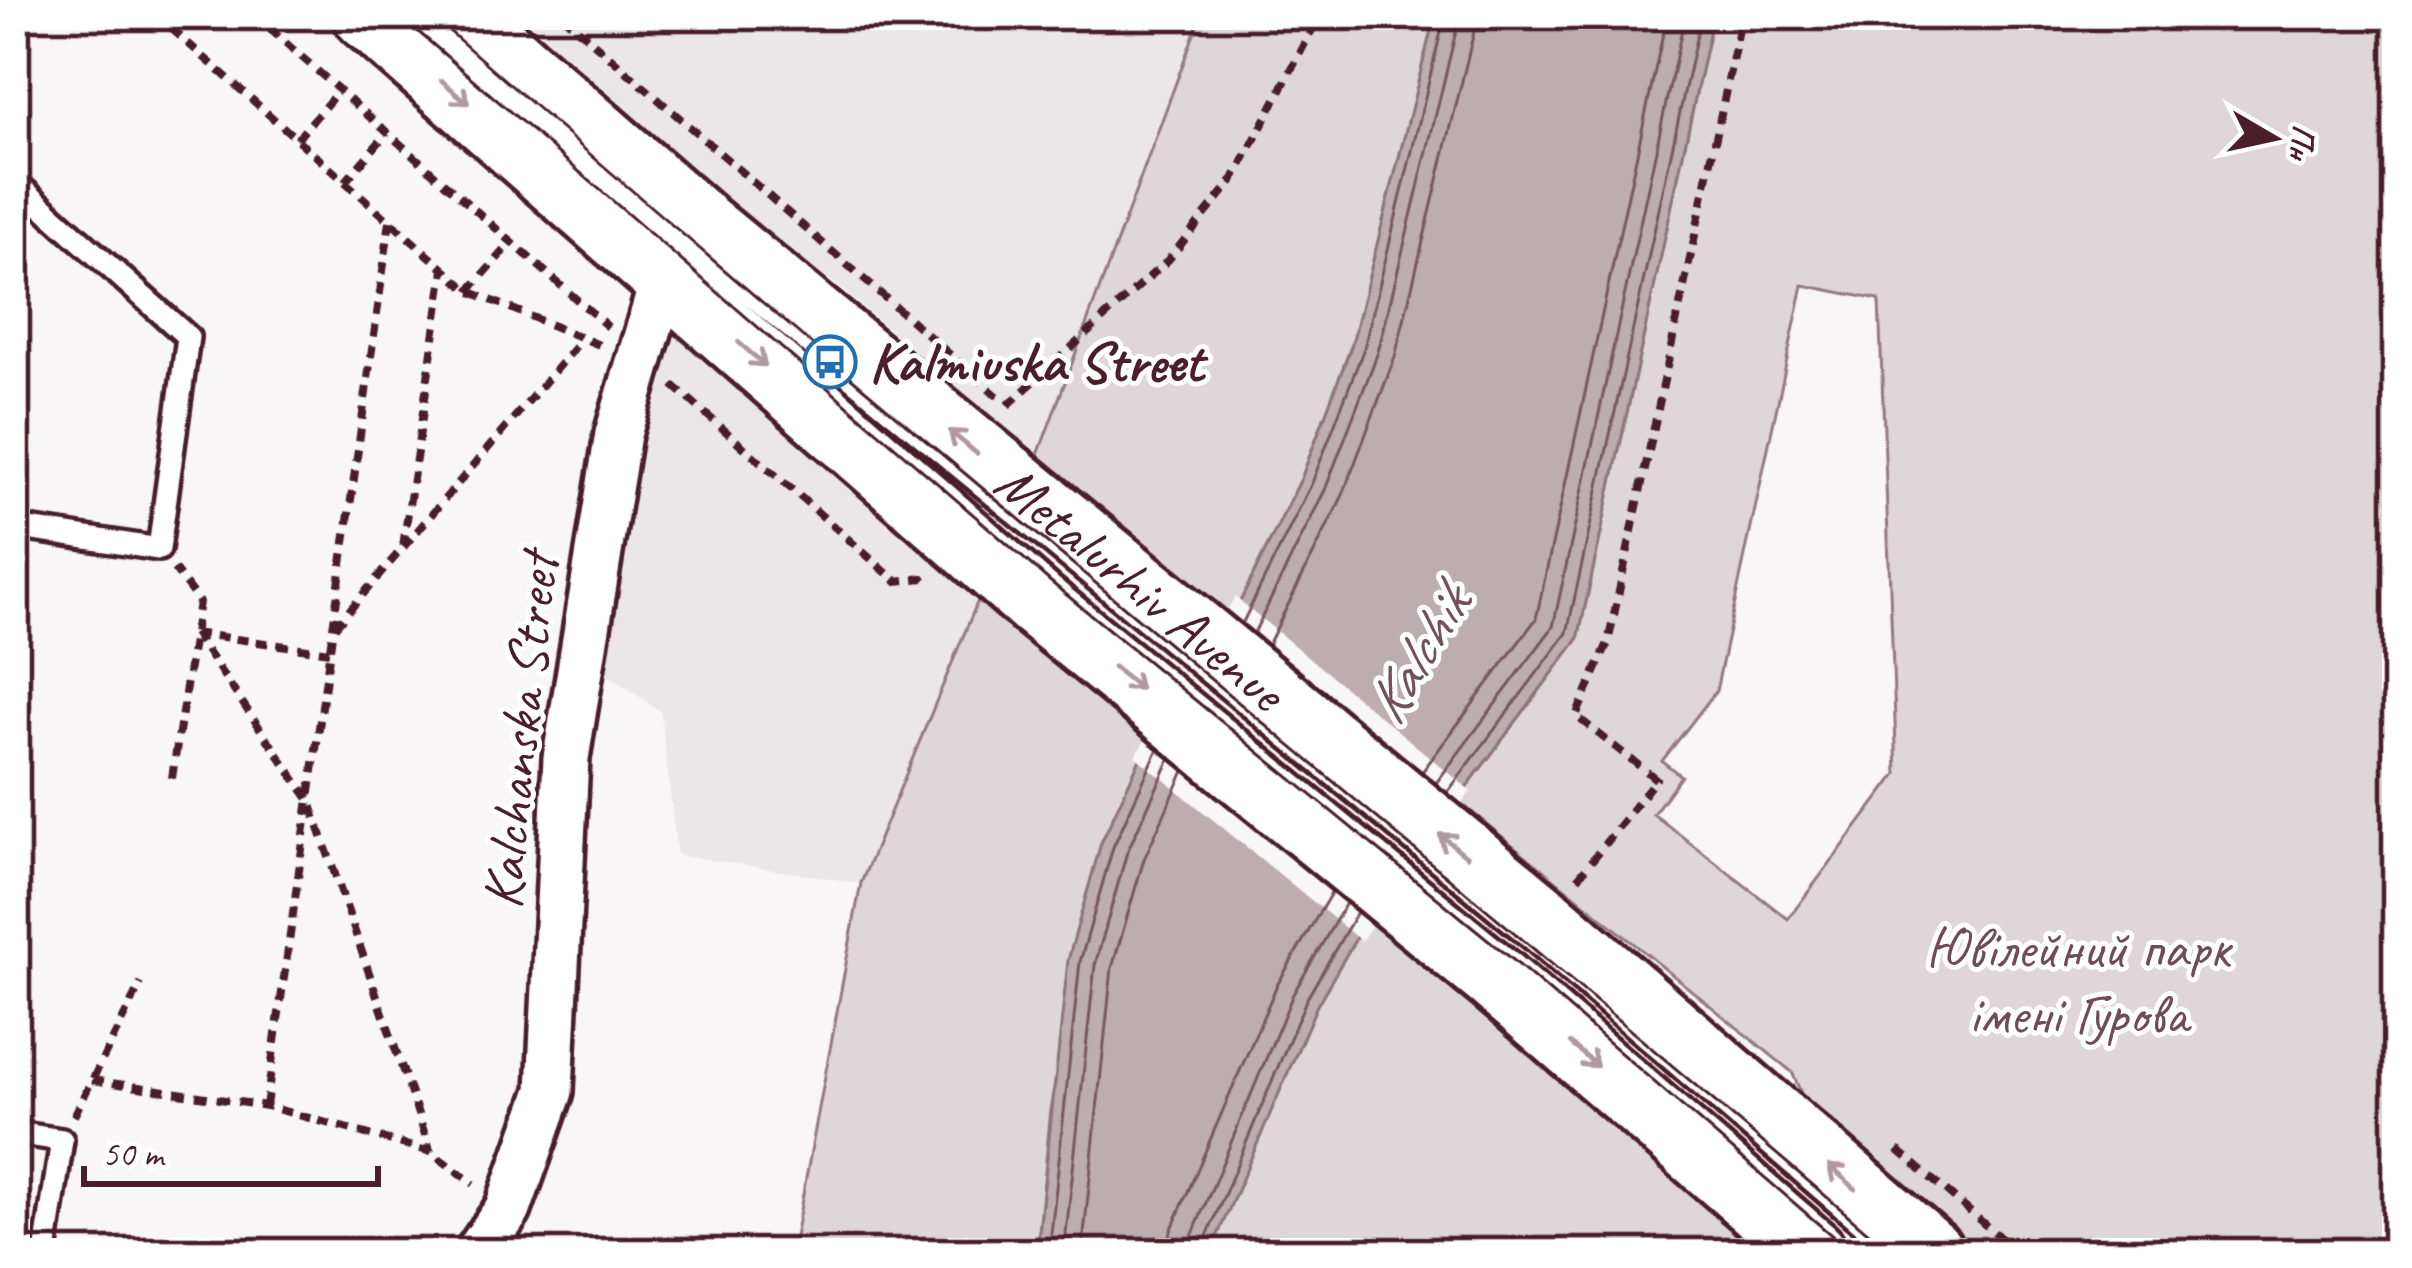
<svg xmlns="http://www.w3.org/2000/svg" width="2412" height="1268" font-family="Caveat,sans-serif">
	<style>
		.built { fill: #ebe6e8 }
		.green { fill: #ded6d9; stroke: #947a82; stroke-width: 3; fill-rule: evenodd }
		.water { fill: #bdadb0; stroke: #8f747b; stroke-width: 3 }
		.pier { fill: #f8f6f7 }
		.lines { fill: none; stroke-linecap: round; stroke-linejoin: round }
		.shore { stroke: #785860; stroke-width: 3 }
		.service-casing { stroke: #4a1f2b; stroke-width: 30 }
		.minor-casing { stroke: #4a1f2b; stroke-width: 54 }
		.primary-casing { stroke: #4a1f2b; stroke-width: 75 }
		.path { stroke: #4a1f2b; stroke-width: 8; stroke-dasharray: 12 9; stroke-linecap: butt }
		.service { stroke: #fff; stroke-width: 21 }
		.minor { stroke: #fff; stroke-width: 45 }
		.primary { stroke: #fff; stroke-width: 66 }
		.tram { stroke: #4a1f2b; stroke-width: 3 }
		.oneway { stroke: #ae9aa0 }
		.labels { text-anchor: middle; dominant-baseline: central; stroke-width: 10; stroke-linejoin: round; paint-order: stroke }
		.poi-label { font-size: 57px; font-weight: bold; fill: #4a1f2b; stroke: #fff; text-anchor: start }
		.street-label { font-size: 57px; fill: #4a1f2b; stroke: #fff }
		.park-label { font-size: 57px; fill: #6f4d56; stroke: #fff }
		.water-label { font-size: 60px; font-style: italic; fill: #72515a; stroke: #fff }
	</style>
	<rect width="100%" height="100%" fill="#f8f6f7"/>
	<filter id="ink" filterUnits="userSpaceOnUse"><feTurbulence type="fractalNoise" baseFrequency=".00833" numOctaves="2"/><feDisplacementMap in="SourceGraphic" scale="24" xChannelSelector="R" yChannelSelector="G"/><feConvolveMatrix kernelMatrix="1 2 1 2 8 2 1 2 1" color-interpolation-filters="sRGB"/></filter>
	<g filter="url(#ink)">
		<path class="built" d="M 500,15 L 1201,15 L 1038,455 L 831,280 L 769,254 Z
			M 661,319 L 979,598 L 861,883 L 677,855 L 661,712 L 590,662 Z"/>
		<path class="green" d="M 1201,15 L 1435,15 L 1352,344 L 1301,479 L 1233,616 L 1038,455 Z
			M 1713,15 L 2397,15 L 2397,1253 L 1972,1253 L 1809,1112 L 1792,1072 L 1457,800 L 1578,639 ZM 1803,285 L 1879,300 L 1897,774 L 1788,919 L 1653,814 L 1681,776 L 1662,761 L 1716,691 Z
			M 979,598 L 1149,740 L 1101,843 L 1052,1098 L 1037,1253 L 792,1253 L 861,883 Z
			M 1367,919 L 1769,1253 L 1210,1253 L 1317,1005 Z"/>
		<path class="water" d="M 1435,15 L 1713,15 L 1578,639 L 1367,919 L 1317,1005 L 1210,1253 L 1037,1253 L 1068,960 L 1101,843 L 1149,740 L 1233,616 L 1301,479 L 1352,344 Z"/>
		<path class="pier" d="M 1235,597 L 1471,791 L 1361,941 L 1135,756 Z"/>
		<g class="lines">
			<path class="shore" d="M 1242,624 L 1312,483 L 1364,348 L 1445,15
				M 1254,633 L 1325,490 L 1378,352 L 1460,15
				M 1268,645 L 1342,497 L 1395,357 L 1478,15
				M 1422,772 L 1536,619 L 1667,15
				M 1436,783 L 1553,627 L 1685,15
				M 1447,793 L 1567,633 L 1701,15
				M 1049,1253 L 1080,962 L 1113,847 L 1158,749
				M 1064,1253 L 1095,965 L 1127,852 L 1170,759
				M 1082,1253 L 1112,968 L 1144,859 L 1184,771
				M 1167,1253 L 1171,1231 L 1276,987 L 1332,891
				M 1185,1253 L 1293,994 L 1346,903
				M 1200,1253 L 1306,1000 L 1357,912"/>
			<g class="service-casing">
				<path id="service" d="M 15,182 L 188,337 L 159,549 L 15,527
					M 15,1133 L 62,1140 L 45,1253"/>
			</g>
			<g class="minor-casing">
				<path id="minor" d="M 478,1253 L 508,1209 L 550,1091 L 566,758 L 618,434 L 664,277 L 680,258"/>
			</g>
			<g class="primary-casing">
				<g id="primary">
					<path d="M 367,15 L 1037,604 L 1496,979 L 1813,1253"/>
					<path id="s1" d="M 461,15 L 705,228 L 1544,919 L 1930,1253"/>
				</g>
			</g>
			<path class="path" d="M 156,15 L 469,291 L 604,347
				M 254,15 L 608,327
				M 562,15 L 1003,401
				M 297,139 L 339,90
				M 345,182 L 387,133
				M 469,291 L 512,242
				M 673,385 L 896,581 L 923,578 L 930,585
				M 1008,405 L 1169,259 L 1234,179 L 1320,15
				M 403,546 L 444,270
				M 335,627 L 580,341
				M 194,633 L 309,799 L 431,1152
				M 194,633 L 329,652
				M 172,778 L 199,602 L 174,569
				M 1578,878 L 1656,779 L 1576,716 L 1608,643 L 1742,15
				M 92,1080 L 266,1106 L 431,1152 L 474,1184
				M 266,1106 L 390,221
				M 74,1116 L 141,983
				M 1898,1150 L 2018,1253"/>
			<use href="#service" class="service"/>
			<use href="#minor" class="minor"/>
			<use href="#primary" class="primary"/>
			<path class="tram" d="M 399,15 L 1052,583 L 1512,959 L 1852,1253
				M 431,15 C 909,438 1408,836 1892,1253"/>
		</g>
		<defs><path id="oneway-shaft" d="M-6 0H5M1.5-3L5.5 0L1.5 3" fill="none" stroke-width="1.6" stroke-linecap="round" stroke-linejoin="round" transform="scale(3)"/></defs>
		<g class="oneway">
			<use href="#oneway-shaft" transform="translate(455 92) rotate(41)"/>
			<use href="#oneway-shaft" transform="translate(752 354) rotate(41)"/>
			<use href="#oneway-shaft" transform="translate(963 442) rotate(-140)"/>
			<use href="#oneway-shaft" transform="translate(1127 678) rotate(39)"/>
			<use href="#oneway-shaft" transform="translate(1453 845) rotate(-141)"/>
			<use href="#oneway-shaft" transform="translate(1584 1055) rotate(41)"/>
			<use href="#oneway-shaft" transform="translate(1842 1177) rotate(-139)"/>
		</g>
	</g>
	<defs>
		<g id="bus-ring" transform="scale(2.7)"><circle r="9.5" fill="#fff" stroke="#1f6fb2" stroke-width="1.5"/><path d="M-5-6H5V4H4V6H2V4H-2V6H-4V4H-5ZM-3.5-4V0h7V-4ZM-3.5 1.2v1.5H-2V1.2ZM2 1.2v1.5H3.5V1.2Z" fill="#1f6fb2"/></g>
	</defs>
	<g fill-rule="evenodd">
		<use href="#bus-ring" x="830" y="362"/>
	</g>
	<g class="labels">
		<g class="poi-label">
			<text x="869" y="362">Kalmiuska Street</text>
		</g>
		<g class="street-label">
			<text stroke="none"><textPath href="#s1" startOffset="888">Metalurhiv Avenue</textPath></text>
			<text transform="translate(520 731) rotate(-84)">Kalchanska Street</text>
		</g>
		<g class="park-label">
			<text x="2078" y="948">Ювілейний парк<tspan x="2078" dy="66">імені Гурова</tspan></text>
		</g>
		<g class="water-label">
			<text transform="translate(1417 655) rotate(-59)">Kalchik</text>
		</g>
	</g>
	<rect width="2412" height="1268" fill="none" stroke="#fff" stroke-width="60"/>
	<rect x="30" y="30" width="2352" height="1208" fill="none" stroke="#4a1f2b" stroke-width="4.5" filter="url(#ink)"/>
	<g transform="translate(2274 138) rotate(99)" stroke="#ffffff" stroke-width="9" paint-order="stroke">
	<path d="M0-9L21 45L0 30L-21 45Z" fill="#4a1f2b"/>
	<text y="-18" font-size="33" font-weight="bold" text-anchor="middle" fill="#4a1f2b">Пн</text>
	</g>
	<path d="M84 1166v18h294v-18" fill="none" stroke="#4a1f2b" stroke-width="6"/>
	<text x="102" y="1166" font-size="36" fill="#4a1f2b" stroke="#ffffff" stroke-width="9" paint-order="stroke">50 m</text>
</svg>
